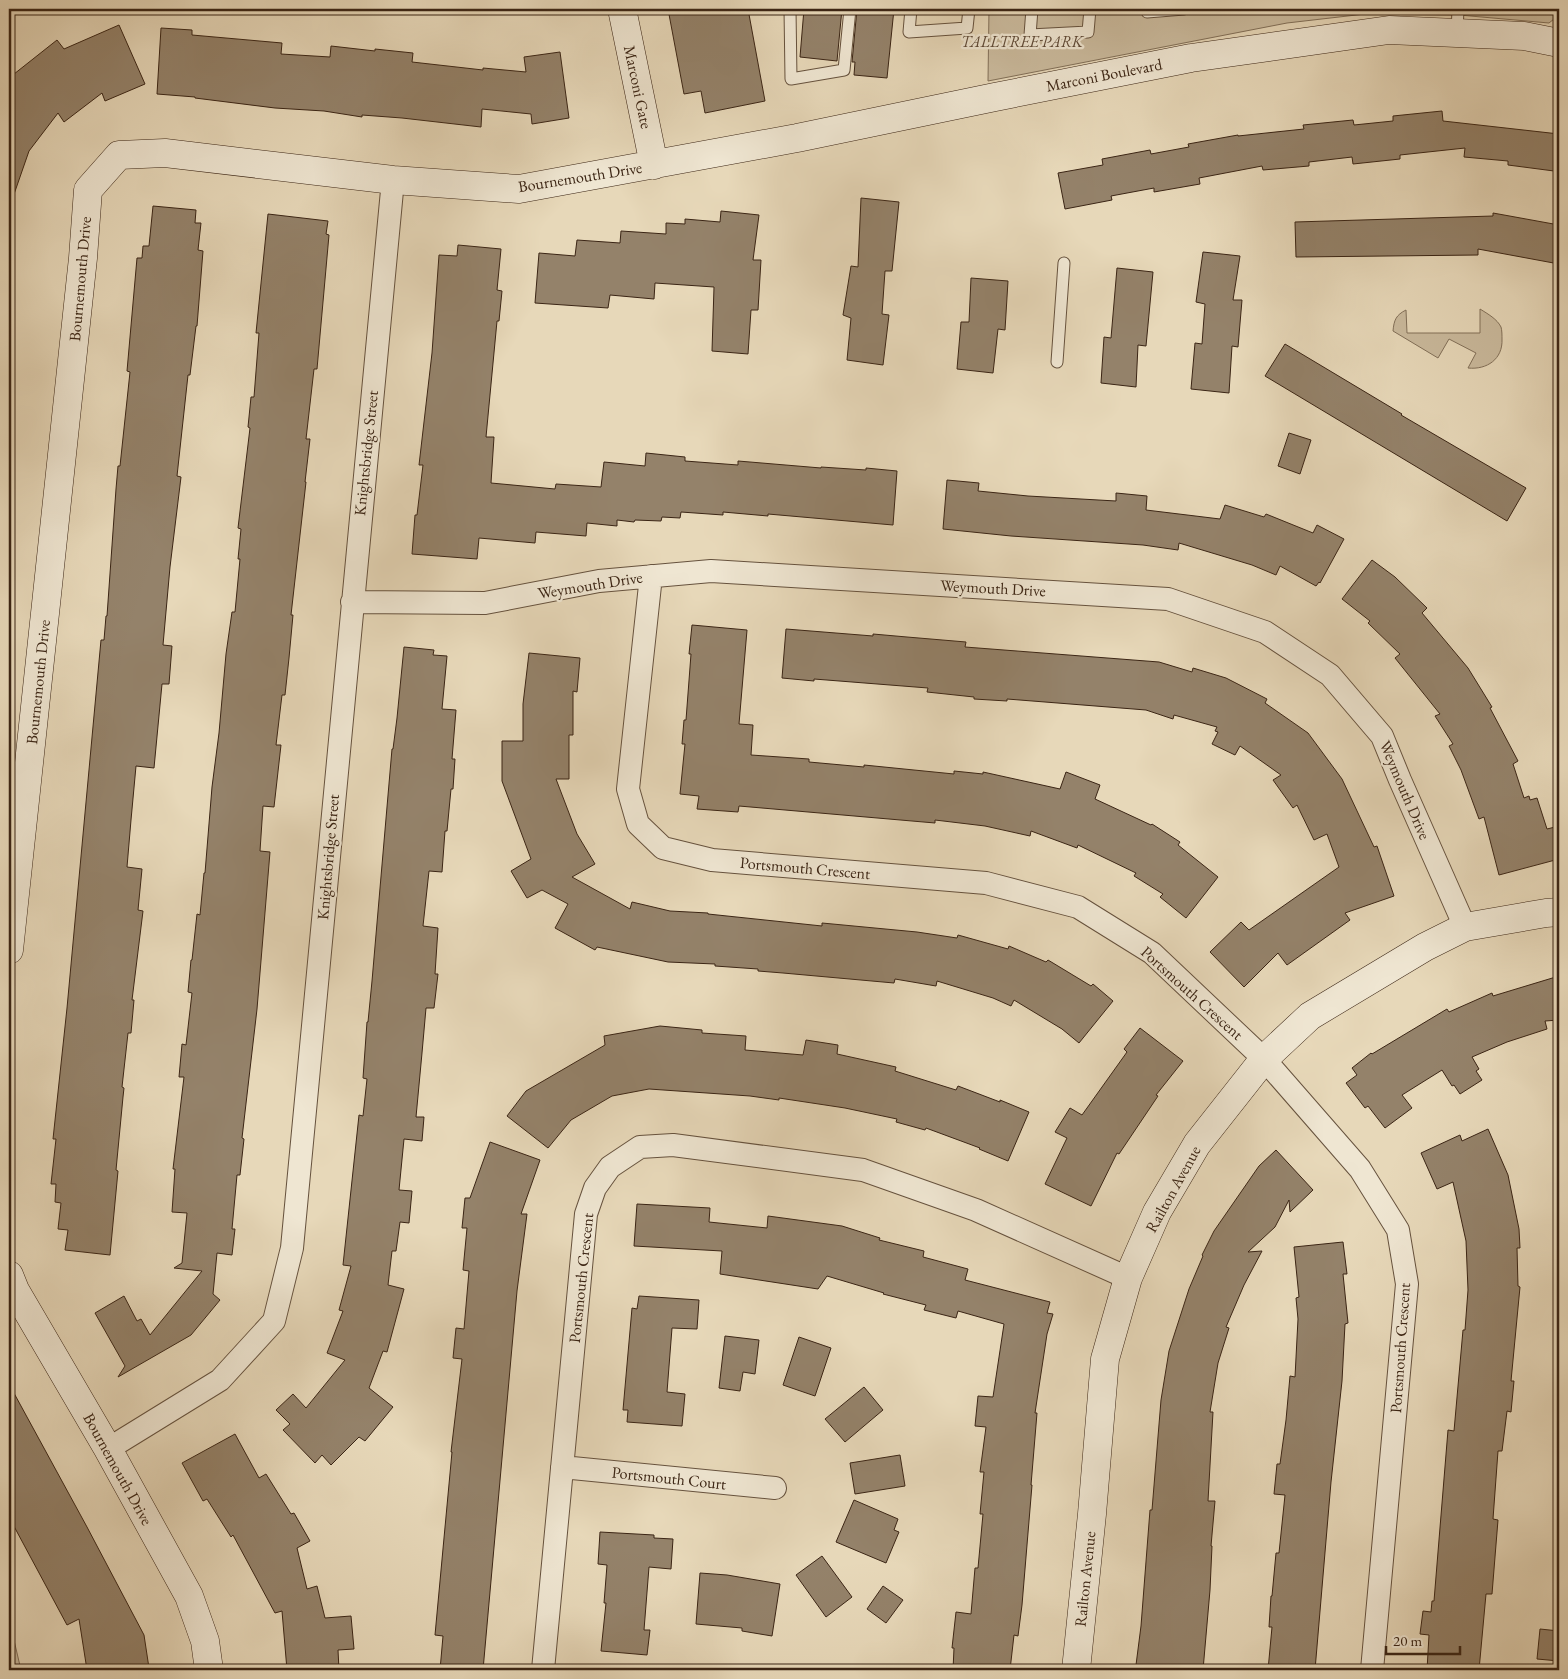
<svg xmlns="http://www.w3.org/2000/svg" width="1568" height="1679" font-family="'EB Garamond',serif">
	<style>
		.green { fill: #caba9d; stroke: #827059 }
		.building { fill: #94826a; stroke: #3b2515 }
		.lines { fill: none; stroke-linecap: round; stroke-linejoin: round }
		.lane-casing { stroke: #66523e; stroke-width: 13 }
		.street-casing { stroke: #66523e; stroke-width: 24 }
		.secondary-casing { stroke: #3b2515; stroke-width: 29 }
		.lane { stroke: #efe6d2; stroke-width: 11 }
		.street { stroke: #efe6d2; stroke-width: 22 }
		.secondary { stroke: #efe6d2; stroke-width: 28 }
		.labels { text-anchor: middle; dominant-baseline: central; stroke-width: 4.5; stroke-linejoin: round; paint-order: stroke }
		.park-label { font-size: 16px; font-style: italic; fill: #5f4a37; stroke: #efe6d2 }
		.street-label { font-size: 16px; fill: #3b2515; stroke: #efe6d2 }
	</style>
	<rect width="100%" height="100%" fill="#e7d8b9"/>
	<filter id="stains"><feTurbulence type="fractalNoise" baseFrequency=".004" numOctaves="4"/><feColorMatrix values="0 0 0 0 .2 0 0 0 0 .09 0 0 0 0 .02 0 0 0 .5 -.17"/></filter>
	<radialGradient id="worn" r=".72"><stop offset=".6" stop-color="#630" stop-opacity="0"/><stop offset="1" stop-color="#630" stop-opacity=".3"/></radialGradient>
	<path class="green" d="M 989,9 L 1559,9 L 1559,15 L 1549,23 L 1459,15 L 1365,14 L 1287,23 L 988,81 Z
		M 1480,309 C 1488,314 1497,319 1501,327 C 1502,330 1502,336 1502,339 C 1503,359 1487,370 1468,368 L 1476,353 L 1449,339 L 1438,358 L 1393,331 C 1394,320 1396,315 1406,310 L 1407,333 L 1480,333 Z
		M 9,1619 L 21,1670 L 9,1670 Z"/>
	<path class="building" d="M 668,9 L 748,9 L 765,101 L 705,113 L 701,91 L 684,94 Z
		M 804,9 L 842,9 L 837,61 L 800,57 Z
		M 857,9 L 894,9 L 887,78 L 854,75 L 855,62 L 852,62 Z
		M 119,25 L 145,84 L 105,101 L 102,93 L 64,122 L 58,113 L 29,151 L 12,200 L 9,199 L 9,78 L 57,40 L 64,49 Z
		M 161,28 L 192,30 L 192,35 L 282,43 L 281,54 L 330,57 L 331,46 L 375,51 L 375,49 L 413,53 L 412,62 L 483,70 L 483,68 L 526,72 L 524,57 L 560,52 L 569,118 L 532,124 L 531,114 L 482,109 L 481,127 L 402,118 L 362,115 L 362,117 L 324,111 L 275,108 L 195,98 L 195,97 L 157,94 Z
		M 1442,111 L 1443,121 L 1559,134 L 1559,167 L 1555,166 L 1554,171 L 1508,165 L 1508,161 L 1464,157 L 1465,148 L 1400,155 L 1400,159 L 1353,164 L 1352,157 L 1309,162 L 1309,166 L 1263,170 L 1262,166 L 1199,178 L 1200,184 L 1154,192 L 1154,188 L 1111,196 L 1112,200 L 1065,209 L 1058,173 L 1103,165 L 1102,159 L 1150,150 L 1151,154 L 1189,147 L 1188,144 L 1238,135 L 1238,136 L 1304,129 L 1303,125 L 1353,120 L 1354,125 L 1393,121 L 1393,116 Z
		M 861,198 L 899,202 L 892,271 L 885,271 L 882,314 L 889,315 L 883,365 L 847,360 L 851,318 L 843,315 L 851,266 L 858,267 Z
		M 153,206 L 196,210 L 195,223 L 201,223 L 198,250 L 203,251 L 197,326 L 196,326 L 190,375 L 188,375 L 177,476 L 181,477 L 170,567 L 163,645 L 172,646 L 169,684 L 162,684 L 154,768 L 136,766 L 131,820 L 127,867 L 142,869 L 138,910 L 143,911 L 132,1000 L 134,1000 L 131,1033 L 128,1033 L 122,1087 L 124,1088 L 123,1097 L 116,1170 L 118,1171 L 110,1255 L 65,1250 L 68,1230 L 58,1229 L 61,1203 L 55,1202 L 56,1184 L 51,1184 L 56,1139 L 53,1139 L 67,1008 L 101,640 L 104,640 L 106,616 L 107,616 L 116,489 L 118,466 L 120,466 L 130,372 L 127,371 L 137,258 L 142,258 L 143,246 L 149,246 Z
		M 721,211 L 759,215 L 753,260 L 761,260 L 758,310 L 751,310 L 748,354 L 712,351 L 714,287 L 655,283 L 654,299 L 610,295 L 608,308 L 535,303 L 539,253 L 575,256 L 577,240 L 620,243 L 621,231 L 666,234 L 666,223 L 685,224 L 685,219 L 720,222 Z
		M 1493,213 L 1559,225 L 1559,264 L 1478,249 L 1478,255 L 1296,257 L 1295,222 L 1493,216 Z
		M 268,214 L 328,221 L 326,234 L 329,235 L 317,369 L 314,369 L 306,439 L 310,439 L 305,482 L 306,482 L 291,615 L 293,615 L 289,658 L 285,695 L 282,695 L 276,745 L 281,745 L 274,807 L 263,806 L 260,851 L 270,852 L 257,1009 L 242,1138 L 244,1139 L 240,1175 L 237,1175 L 232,1229 L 235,1229 L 232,1255 L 217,1253 L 213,1294 L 220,1300 L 191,1335 L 118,1377 L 125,1366 L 95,1313 L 124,1296 L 137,1321 L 141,1319 L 150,1335 L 202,1271 L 174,1268 L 182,1263 L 187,1213 L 172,1212 L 175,1169 L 173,1169 L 184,1077 L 179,1077 L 182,1044 L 186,1045 L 192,993 L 188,992 L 191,960 L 192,960 L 197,914 L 200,915 L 204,873 L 205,873 L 212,787 L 219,733 L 226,654 L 232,612 L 235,612 L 240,559 L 238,559 L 241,529 L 238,528 L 250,428 L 248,427 L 251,397 L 254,397 L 259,333 L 256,333 Z
		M 458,245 L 501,249 L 497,290 L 502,291 L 499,321 L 497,321 L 486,437 L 494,437 L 491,483 L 555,489 L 556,484 L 601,487 L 604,462 L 645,466 L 646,453 L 685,457 L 685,461 L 738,465 L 738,461 L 821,468 L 821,467 L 866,470 L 866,468 L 897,471 L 893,525 L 768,514 L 768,516 L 723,512 L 723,515 L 681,512 L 680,518 L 662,517 L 661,521 L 635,520 L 634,522 L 617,520 L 617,526 L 587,523 L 586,536 L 536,532 L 535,543 L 479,538 L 477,559 L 412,554 L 415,515 L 417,515 L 423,465 L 419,465 L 432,353 L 439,255 L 457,256 Z
		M 1203,252 L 1240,256 L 1233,300 L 1242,300 L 1238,347 L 1232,346 L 1229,393 L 1191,389 L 1195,343 L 1202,344 L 1205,304 L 1196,302 Z
		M 1117,268 L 1153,272 L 1146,346 L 1138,345 L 1136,387 L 1101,383 L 1104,337 L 1111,338 Z
		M 971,278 L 1008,281 L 1005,330 L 998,329 L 993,373 L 957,369 L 961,322 L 969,322 Z
		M 1285,344 L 1402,414 L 1401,415 L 1526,488 L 1507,521 L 1265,376 Z
		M 1289,433 L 1311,440 L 1300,474 L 1278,466 Z
		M 947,480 L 979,483 L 978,491 L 1028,496 L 1116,501 L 1116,493 L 1147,496 L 1146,510 L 1220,519 L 1225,505 L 1264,517 L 1266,514 L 1313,533 L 1317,525 L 1344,539 L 1320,583 L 1319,582 L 1316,586 L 1280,566 L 1276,575 L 1252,565 L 1179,543 L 1178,550 L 1143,545 L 1011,536 L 943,529 Z
		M 1372,560 L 1395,577 L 1427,608 L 1422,613 L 1468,668 L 1492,707 L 1490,708 L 1518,761 L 1513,764 L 1524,798 L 1529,796 L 1530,800 L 1537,798 L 1547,829 L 1559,826 L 1559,859 L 1499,875 L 1484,817 L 1479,819 L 1461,770 L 1449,746 L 1453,744 L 1435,716 L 1440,714 L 1395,658 L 1400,654 L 1368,623 L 1370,621 L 1342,599 Z
		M 692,625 L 747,630 L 739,724 L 753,725 L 751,755 L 809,759 L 809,762 L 864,767 L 864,765 L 954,774 L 954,771 L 983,774 L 983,772 L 1060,789 L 1066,772 L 1100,785 L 1095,799 L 1151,825 L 1152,824 L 1180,842 L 1178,845 L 1218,877 L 1186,918 L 1160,897 L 1163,894 L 1134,876 L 1136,873 L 1078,845 L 1077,848 L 1031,831 L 1030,836 L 985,826 L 935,820 L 935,823 L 739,806 L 738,812 L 697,809 L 699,796 L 680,794 L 685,744 L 682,744 L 684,720 L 686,720 L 691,654 L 689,654 Z
		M 786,629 L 873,636 L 873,634 L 907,637 L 966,642 L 965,647 L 1159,662 L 1192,672 L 1193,668 L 1226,678 L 1267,699 L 1265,703 L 1308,733 L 1342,779 L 1374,847 L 1377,846 L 1394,896 L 1345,913 L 1350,920 L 1287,965 L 1278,953 L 1244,987 L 1210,952 L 1241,922 L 1249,930 L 1339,867 L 1327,834 L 1314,840 L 1297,805 L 1293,808 L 1273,780 L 1281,775 L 1240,746 L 1235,755 L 1212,744 L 1218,732 L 1215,731 L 1217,727 L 1174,715 L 1173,719 L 1146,710 L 1007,699 L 1007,701 L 974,699 L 974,697 L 927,692 L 928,688 L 814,679 L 814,681 L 782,678 Z
		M 404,647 L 434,650 L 433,655 L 447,656 L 442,709 L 456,710 L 452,759 L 455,759 L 453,789 L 451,789 L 447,831 L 445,831 L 442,872 L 429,871 L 423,926 L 438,928 L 435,974 L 438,974 L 434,1008 L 426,1008 L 422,1053 L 416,1117 L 424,1117 L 422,1141 L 404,1139 L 399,1190 L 412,1191 L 409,1223 L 400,1222 L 396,1251 L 392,1251 L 388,1285 L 404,1289 L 387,1352 L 383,1351 L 369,1388 L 393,1407 L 365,1441 L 359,1437 L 331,1465 L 322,1455 L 315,1463 L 283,1430 L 290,1424 L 276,1410 L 293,1394 L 306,1408 L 345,1360 L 327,1353 L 343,1311 L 339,1310 L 351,1266 L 343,1265 L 359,1115 L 363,1116 L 367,1079 L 363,1078 L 367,1022 L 368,1022 L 372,981 L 392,749 L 393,749 L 397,718 Z
		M 529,653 L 580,658 L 577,692 L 573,691 L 573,735 L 569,735 L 569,779 L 556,779 L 577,834 L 595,864 L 572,877 L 630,909 L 632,902 L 670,911 L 708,913 L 708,914 L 822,926 L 822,923 L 917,932 L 957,938 L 958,935 L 1008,949 L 1009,946 L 1046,962 L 1048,960 L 1091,986 L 1093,984 L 1113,1001 L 1079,1043 L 1062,1029 L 1014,1000 L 1011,1006 L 993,998 L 937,981 L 936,986 L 895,979 L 894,983 L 783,973 L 758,971 L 758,969 L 715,966 L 715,964 L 668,962 L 597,947 L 595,950 L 555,928 L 568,904 L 542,890 L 527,898 L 511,871 L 531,859 L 502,781 L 502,741 L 523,741 L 523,704 Z
		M 1559,976 L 1559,1020 L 1545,1021 L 1547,1029 L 1507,1042 L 1472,1057 L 1479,1069 L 1476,1071 L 1482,1080 L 1460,1094 L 1454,1085 L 1452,1086 L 1442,1070 L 1402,1095 L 1412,1108 L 1385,1128 L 1368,1106 L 1365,1108 L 1346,1083 L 1357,1075 L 1352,1068 L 1371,1053 L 1372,1054 L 1447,1009 L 1449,1012 L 1492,993 L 1493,996 Z
		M 660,1026 L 702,1030 L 702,1033 L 746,1036 L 745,1050 L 803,1055 L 806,1040 L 838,1045 L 837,1054 L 896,1067 L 895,1071 L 956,1090 L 958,1086 L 1000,1102 L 1000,1100 L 1029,1112 L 1008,1161 L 979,1149 L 980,1148 L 926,1128 L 925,1130 L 896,1122 L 897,1119 L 845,1108 L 779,1098 L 779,1100 L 750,1096 L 649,1089 L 612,1096 L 571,1120 L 548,1148 L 507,1116 L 526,1091 L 605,1045 L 604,1036 Z
		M 1140,1028 L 1183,1061 L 1156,1095 L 1158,1096 L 1119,1154 L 1117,1153 L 1091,1206 L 1045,1184 L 1067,1138 L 1055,1132 L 1070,1108 L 1082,1115 L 1127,1052 L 1124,1049 Z
		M 1488,1129 L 1508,1175 L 1519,1229 L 1520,1248 L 1517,1248 L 1518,1286 L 1520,1287 L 1511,1381 L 1514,1381 L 1511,1412 L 1507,1411 L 1502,1451 L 1498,1451 L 1493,1519 L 1498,1520 L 1492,1594 L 1486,1594 L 1479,1670 L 1427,1670 L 1429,1635 L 1420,1634 L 1423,1611 L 1431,1612 L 1432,1601 L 1434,1601 L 1448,1430 L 1454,1431 L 1463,1330 L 1465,1330 L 1468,1290 L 1466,1241 L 1453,1182 L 1437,1189 L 1421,1153 L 1460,1135 L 1462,1141 Z
		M 490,1142 L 540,1160 L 521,1214 L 527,1214 L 517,1291 L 483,1670 L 440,1670 L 443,1636 L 435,1635 L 452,1452 L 451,1452 L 462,1359 L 453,1358 L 456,1328 L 464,1329 L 469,1271 L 463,1270 L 467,1228 L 462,1228 L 465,1198 L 470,1198 Z
		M 1276,1150 L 1313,1190 L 1290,1212 L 1289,1200 L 1275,1227 L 1248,1252 L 1262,1251 L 1244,1285 L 1226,1327 L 1229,1328 L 1218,1363 L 1210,1412 L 1213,1412 L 1208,1501 L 1215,1501 L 1211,1546 L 1212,1546 L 1210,1590 L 1203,1670 L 1136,1665 L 1141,1626 L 1150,1510 L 1152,1510 L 1161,1400 L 1169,1351 L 1189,1289 L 1203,1256 L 1202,1255 L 1214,1231 L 1259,1166 Z
		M 637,1204 L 710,1208 L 709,1222 L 767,1228 L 768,1216 L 842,1226 L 880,1238 L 879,1240 L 924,1251 L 923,1257 L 968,1269 L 965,1280 L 1050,1302 L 1047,1313 L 1053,1314 L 1047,1334 L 1035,1413 L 1037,1413 L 1031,1485 L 1032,1485 L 1022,1605 L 1018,1636 L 1014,1635 L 1010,1670 L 953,1670 L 954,1648 L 952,1648 L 956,1612 L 971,1614 L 975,1568 L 978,1568 L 983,1514 L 980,1514 L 984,1472 L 980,1472 L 986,1427 L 975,1426 L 978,1396 L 993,1397 L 1004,1324 L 958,1311 L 956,1318 L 924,1310 L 926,1305 L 883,1294 L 884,1293 L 827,1276 L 818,1289 L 720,1274 L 722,1251 L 634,1246 Z
		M 1343,1242 L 1347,1274 L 1343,1274 L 1348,1323 L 1345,1324 L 1342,1381 L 1331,1482 L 1315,1670 L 1268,1670 L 1272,1627 L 1269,1627 L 1271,1596 L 1272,1596 L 1276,1553 L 1279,1553 L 1285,1495 L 1274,1494 L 1277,1464 L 1280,1464 L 1286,1420 L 1290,1376 L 1295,1377 L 1298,1319 L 1296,1298 L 1299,1297 L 1294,1247 Z
		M 639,1296 L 699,1300 L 697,1329 L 672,1328 L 667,1392 L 685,1394 L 682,1426 L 627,1422 L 628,1410 L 623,1410 L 632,1308 L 637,1309 Z
		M 725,1336 L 759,1340 L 755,1374 L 743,1372 L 740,1391 L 719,1388 Z
		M 799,1337 L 831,1348 L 815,1396 L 783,1385 Z
		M 9,1384 L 87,1527 L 144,1635 L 149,1668 L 131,1670 L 112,1670 L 111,1667 L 87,1670 L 79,1619 L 67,1625 L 9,1517 Z
		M 864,1387 L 883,1410 L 845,1442 L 825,1419 Z
		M 235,1434 L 259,1478 L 266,1474 L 291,1514 L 294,1513 L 310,1541 L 297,1548 L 307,1589 L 317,1586 L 325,1618 L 351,1616 L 354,1649 L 338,1650 L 339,1670 L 287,1670 L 282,1611 L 275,1613 L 233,1535 L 231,1537 L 207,1499 L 203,1501 L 182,1463 Z
		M 900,1455 L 905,1486 L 855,1494 L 850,1463 Z
		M 854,1500 L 898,1519 L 894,1530 L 899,1532 L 886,1563 L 836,1542 Z
		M 600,1532 L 654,1535 L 654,1538 L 673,1539 L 671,1569 L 649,1567 L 644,1630 L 650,1630 L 647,1655 L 601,1651 L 606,1603 L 604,1603 L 607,1565 L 598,1564 Z
		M 822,1556 L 852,1597 L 826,1617 L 796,1575 Z
		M 700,1573 L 727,1575 L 780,1584 L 772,1636 L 742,1631 L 742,1628 L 696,1624 Z
		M 883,1586 L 903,1600 L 886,1623 L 867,1609 Z
		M 1540,1629 L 1559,1631 L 1559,1661 L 1537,1659 Z"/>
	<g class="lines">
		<g class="lane-casing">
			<path id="lane" d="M 790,9 L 791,79 L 844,70 L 850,9
				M 911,9 L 909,32 L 967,28 L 969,9
				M 1032,9 L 1030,35 L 1088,32 L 1090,9
				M 1147,9 L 1147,12 L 1184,9
				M 1457,33 L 1458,9
				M 1057,362 L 1064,263"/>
		</g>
		<g class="street-casing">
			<path id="street" d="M 651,576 L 628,789 L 638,824 L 663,848 L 712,860 L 986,883 L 1078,907 L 1152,953 L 1264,1059 L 1360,1169 L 1398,1230 L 1407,1284 L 1372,1670
				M 352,602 L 485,603 L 599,581 L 711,571 L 1168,599 L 1265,632 L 1330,675 L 1382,736 L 1400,780 L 1465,927
				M 108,1449 L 220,1380 L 274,1321 L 292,1248 L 393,180
				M 562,1467 L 775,1488
				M 543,1670 L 586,1214 L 595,1188 L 610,1167 L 640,1147 L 673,1145 L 863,1170 L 976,1210 L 1128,1278"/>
		</g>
		<g class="secondary-casing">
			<path id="secondary" d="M 622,9 L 654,165
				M 9,950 L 83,258 L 88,190 L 119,155 L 165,153 L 393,180 L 519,189 L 797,138 L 995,97 L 1191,58 L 1389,30 L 1524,36 L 1559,43
				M 9,1275 L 15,1290 L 108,1449 L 189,1596 L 205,1641 L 209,1670
				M 1076,1670 L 1092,1514 L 1105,1359 L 1128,1278 L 1157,1212 L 1197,1144 L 1264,1059 L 1310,1016 L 1425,947 L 1465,927 L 1546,913 L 1559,912"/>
		</g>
		<use href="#lane" class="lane"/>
		<use href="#street" class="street"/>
		<use href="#secondary" class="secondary"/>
	</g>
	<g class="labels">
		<g class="park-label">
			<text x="1022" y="41">TALLTREE PARK</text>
		</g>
		<g class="street-label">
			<text transform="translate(1104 75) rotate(-11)">Marconi Boulevard</text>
			<text transform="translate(638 87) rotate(78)">Marconi Gate</text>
			<text transform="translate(580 177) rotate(-9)">Bournemouth Drive</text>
			<text transform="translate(80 279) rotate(-85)">Bournemouth Drive</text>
			<text transform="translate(366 453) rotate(-84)">Knightsbridge Street</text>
			<text transform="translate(590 585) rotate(-9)">Weymouth Drive</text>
			<text transform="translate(993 588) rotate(3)">Weymouth Drive</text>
			<text transform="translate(38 682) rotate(-84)">Bournemouth Drive</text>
			<text transform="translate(1405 790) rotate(67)">Weymouth Drive</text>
			<text transform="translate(328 857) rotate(-85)">Knightsbridge Street</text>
			<text transform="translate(805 868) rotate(5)">Portsmouth Crescent</text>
			<text transform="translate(1192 993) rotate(42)">Portsmouth Crescent</text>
			<text transform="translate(1173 1189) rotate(-61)">Railton Avenue</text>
			<text transform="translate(581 1278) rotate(-84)">Portsmouth Crescent</text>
			<text transform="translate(1400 1348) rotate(-86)">Portsmouth Crescent</text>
			<text transform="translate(118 1469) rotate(61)">Bournemouth Drive</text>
			<text transform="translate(669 1478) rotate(6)">Portsmouth Court</text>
			<text transform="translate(1085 1579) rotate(-84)">Railton Avenue</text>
		</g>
	</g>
	<rect width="1568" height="1679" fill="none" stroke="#e7d8b9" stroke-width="30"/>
	<rect x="10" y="10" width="1548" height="1659" fill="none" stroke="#3b2515" stroke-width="2.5"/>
	<rect x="15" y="15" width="1538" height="1649" fill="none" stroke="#3b2515"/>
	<path d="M1386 1646v8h74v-8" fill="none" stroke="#3b2515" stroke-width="2.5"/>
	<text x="1393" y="1646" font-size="15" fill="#3b2515" stroke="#efe6d2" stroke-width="4" paint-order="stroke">20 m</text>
	<rect width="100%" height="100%" filter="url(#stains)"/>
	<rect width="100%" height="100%" fill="url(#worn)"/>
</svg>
